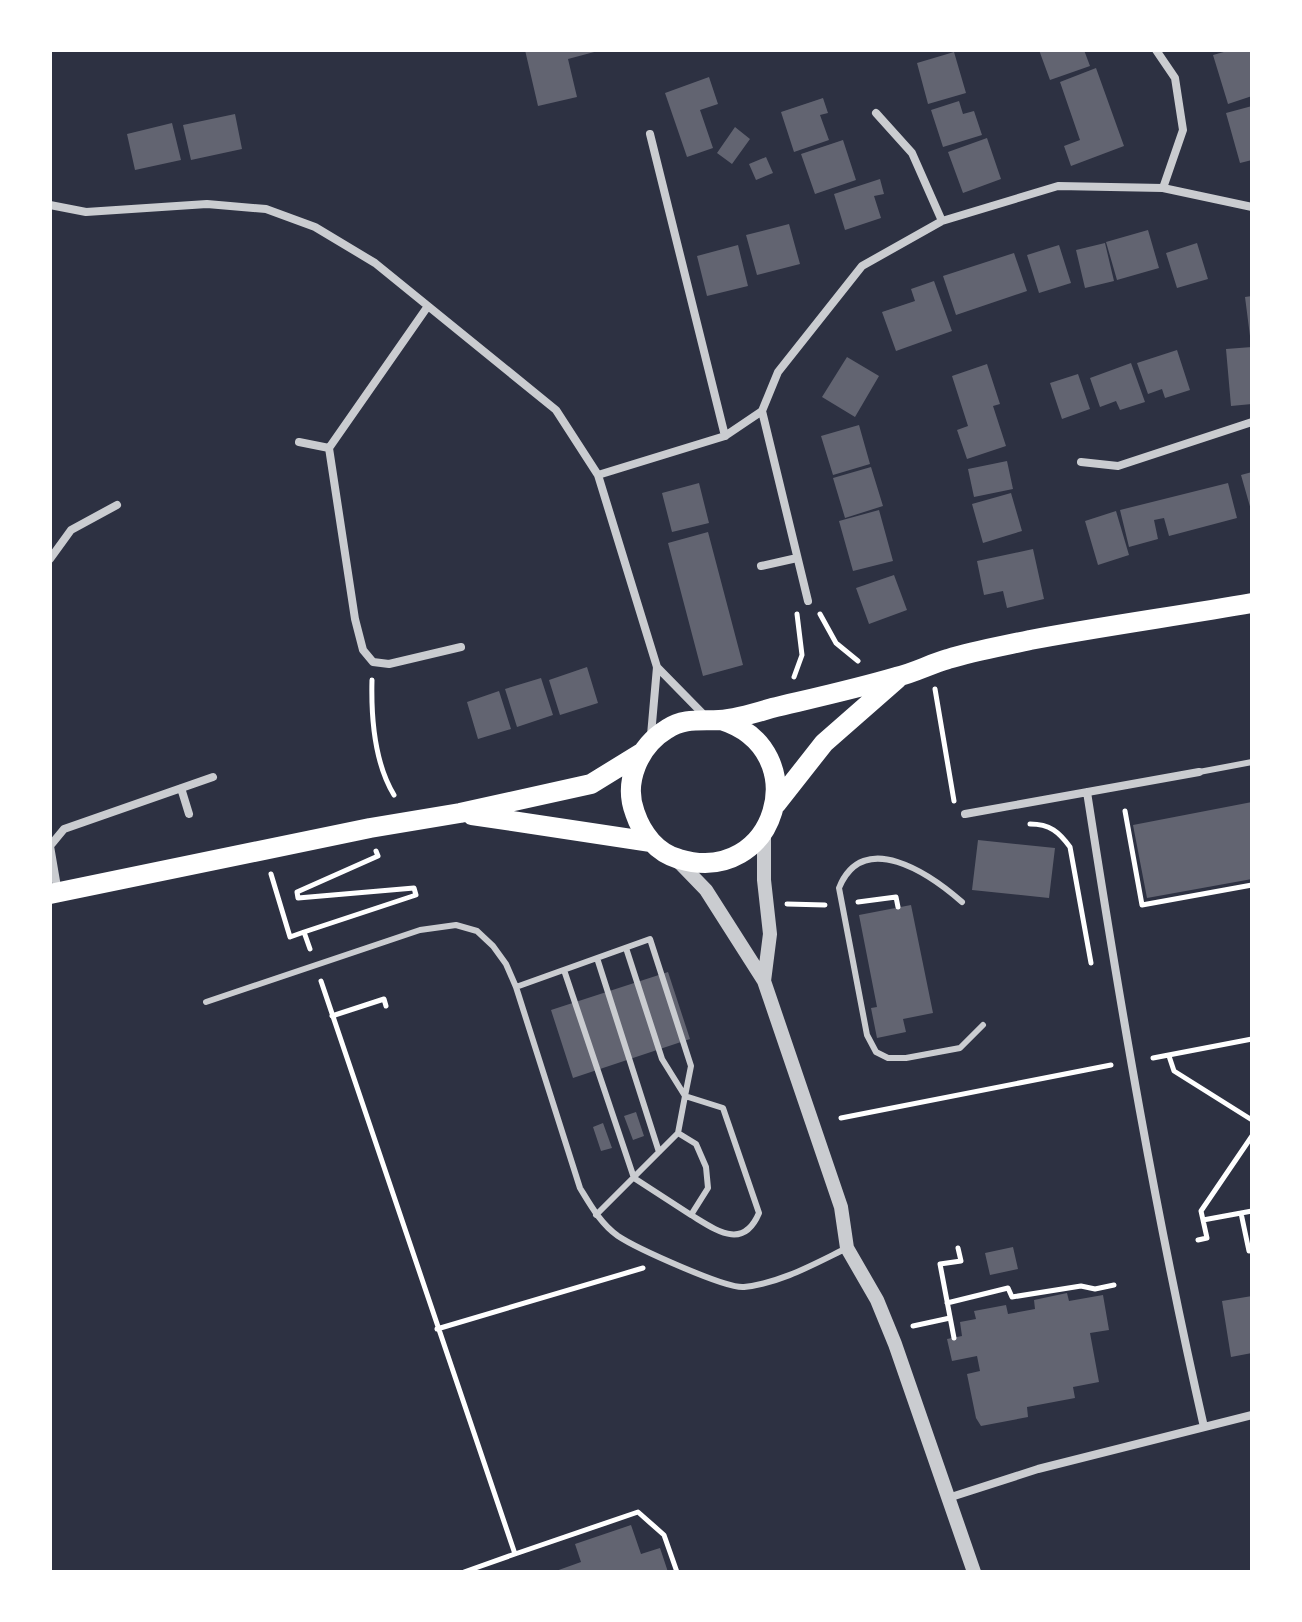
<svg xmlns="http://www.w3.org/2000/svg" width="1302" height="1622" font-family="'Nunito Sans',sans-serif">
	<style>
		.building { fill: #626471 }
		.lines { fill: none; stroke-linecap: round; stroke-linejoin: round }
		.path { stroke: #fff; stroke-width: 5 }
		.service { stroke: #caccd0; stroke-width: 6 }
		.minor { stroke: #caccd0; stroke-width: 8 }
		.tertiary { stroke: #caccd0; stroke-width: 14 }
		.primary { stroke: #fff; stroke-width: 20 }
	</style>
	<rect width="100%" height="100%" fill="#2d3142"/>
	<path class="building" d="M 525,50 L 598,50 L 598,51 L 568,59 L 577,97 L 538,106 Z
		M 1039,50 L 1084,50 L 1090,66 L 1050,80 Z
		M 1231,50 L 1252,50 L 1252,96 L 1228,104 L 1213,55 Z
		M 954,52 L 966,93 L 928,104 L 917,63 Z
		M 1096,68 L 1124,146 L 1071,166 L 1064,146 L 1080,140 L 1060,82 Z
		M 709,77 L 718,104 L 700,110 L 713,148 L 687,157 L 665,93 Z
		M 823,98 L 828,113 L 820,115 L 829,140 L 794,152 L 781,112 Z
		M 959,101 L 963,114 L 974,111 L 982,135 L 943,147 L 931,110 Z
		M 1252,106 L 1252,160 L 1240,163 L 1226,113 Z
		M 235,114 L 242,149 L 191,160 L 183,125 Z
		M 172,123 L 181,160 L 135,170 L 127,134 Z
		M 735,127 L 750,139 L 732,164 L 717,153 Z
		M 987,138 L 1001,179 L 963,193 L 948,152 Z
		M 843,140 L 856,180 L 815,194 L 801,154 Z
		M 766,157 L 773,173 L 756,180 L 749,164 Z
		M 880,179 L 884,194 L 874,196 L 881,218 L 845,230 L 834,194 Z
		M 789,224 L 800,264 L 757,275 L 746,235 Z
		M 1148,230 L 1159,268 L 1117,280 L 1106,242 Z
		M 1105,243 L 1114,281 L 1085,288 L 1076,250 Z
		M 1197,243 L 1208,279 L 1177,288 L 1166,253 Z
		M 738,245 L 748,286 L 707,296 L 697,256 Z
		M 1059,245 L 1071,283 L 1039,293 L 1027,255 Z
		M 1014,253 L 1027,291 L 956,315 L 943,276 Z
		M 934,281 L 952,331 L 896,351 L 882,312 L 915,301 L 911,289 Z
		M 1252,296 L 1252,336 L 1250,336 L 1245,297 Z
		M 1252,347 L 1252,404 L 1231,406 L 1226,349 Z
		M 1177,350 L 1190,390 L 1165,398 L 1162,389 L 1148,394 L 1137,363 Z
		M 847,357 L 879,376 L 855,417 L 822,397 Z
		M 1131,363 L 1145,402 L 1120,410 L 1116,401 L 1100,407 L 1090,378 Z
		M 987,364 L 1000,404 L 993,406 L 1006,446 L 967,459 L 957,430 L 968,426 L 952,376 Z
		M 1078,374 L 1090,409 L 1062,419 L 1050,383 Z
		M 859,425 L 870,464 L 833,475 L 821,436 Z
		M 1007,461 L 1013,489 L 974,497 L 968,469 Z
		M 871,467 L 883,506 L 845,518 L 833,478 Z
		M 1252,472 L 1252,510 L 1251,510 L 1241,475 Z
		M 699,483 L 709,523 L 672,532 L 662,493 Z
		M 1228,483 L 1237,518 L 1169,536 L 1164,518 L 1154,520 L 1158,539 L 1129,547 L 1120,510 Z
		M 1011,493 L 1022,531 L 983,543 L 972,504 Z
		M 879,510 L 893,561 L 853,571 L 839,521 Z
		M 1116,511 L 1129,555 L 1098,565 L 1085,521 Z
		M 708,532 L 743,665 L 703,676 L 668,543 Z
		M 1033,549 L 1044,599 L 1007,608 L 1003,591 L 984,595 L 977,561 Z
		M 894,575 L 907,610 L 869,624 L 856,588 Z
		M 587,667 L 598,703 L 560,715 L 549,680 Z
		M 541,678 L 553,715 L 517,727 L 505,689 Z
		M 499,691 L 511,729 L 478,739 L 467,702 Z
		M 1252,802 L 1252,879 L 1147,898 L 1133,825 Z
		M 978,840 L 1055,848 L 1049,898 L 972,890 Z
		M 911,905 L 933,1013 L 903,1019 L 906,1032 L 877,1038 L 871,1008 L 877,1007 L 859,915 Z
		M 668,972 L 690,1039 L 573,1078 L 551,1010 Z
		M 636,1112 L 644,1136 L 633,1140 L 624,1116 Z
		M 603,1123 L 612,1148 L 601,1151 L 593,1127 Z
		M 1013,1247 L 1018,1269 L 990,1275 L 985,1253 Z
		M 1067,1293 L 1069,1301 L 1103,1295 L 1109,1330 L 1090,1333 L 1099,1382 L 1073,1387 L 1075,1398 L 1027,1407 L 1028,1417 L 981,1426 L 976,1418 L 967,1374 L 980,1371 L 977,1356 L 952,1361 L 947,1339 L 962,1336 L 960,1322 L 976,1319 L 974,1311 L 1006,1305 L 1008,1314 L 1035,1309 L 1034,1300 Z
		M 1252,1296 L 1252,1353 L 1231,1357 L 1222,1301 Z
		M 631,1525 L 641,1554 L 660,1548 L 668,1572 L 553,1572 L 581,1562 L 575,1544 Z"/>
	<g class="lines">
		<path class="path" d="M 820,614 L 836,643 L 858,661
			M 794,677 L 802,655 L 797,614
			M 372,680 C 371,718 374,762 394,795
			M 935,689 L 954,801
			M 1125,811 L 1142,905 L 1252,885
			M 1030,824 C 1050,824 1059,832 1070,847 L 1091,963
			M 271,874 L 290,937 L 304,932 L 310,949
			M 858,902 L 896,897 L 898,907
			M 787,904 L 825,905
			M 304,932 L 416,895 L 414,888 L 298,898 L 297,892 L 378,856 L 376,851
			M 321,981 L 515,1554 L 464,1572
			M 332,1016 L 384,999 L 386,1006
			M 1169,1056 L 1174,1071 L 1252,1120
			M 1153,1058 L 1252,1039
			M 841,1118 L 1111,1065
			M 1241,1213 L 1249,1251
			M 1203,1220 L 1252,1211
			M 1198,1240 L 1207,1238 L 1201,1211 L 1252,1136
			M 947,1303 L 1008,1288 L 1012,1297 L 1081,1286 L 1095,1289 L 1114,1285
			M 913,1326 L 950,1318
			M 437,1329 L 643,1268
			M 954,1338 L 940,1264 L 961,1261 L 958,1248
			M 515,1554 L 638,1512 L 664,1535 L 677,1572"/>
		<path class="service" d="M 1199,772 L 1252,762
			M 962,902 C 930,874 863,828 839,888 L 867,1035 L 876,1052 L 888,1058 L 906,1058 L 960,1048 L 983,1025
			M 626,948 L 662,1059 L 685,1096 L 723,1108 L 759,1213 C 743,1251 716,1230 691,1215
			M 597,958 L 659,1152
			M 564,970 L 634,1178 L 691,1215 L 708,1188 L 706,1167 L 696,1144 L 678,1133
			M 516,987 L 650,939 L 691,1066 L 685,1096 L 678,1133 L 596,1215
			M 206,1002 L 420,930 L 456,925 L 477,931 L 493,946 L 506,964 L 516,987 L 580,1188 C 591,1206 601,1224 618,1236 C 636,1248 726,1289 744,1287 C 781,1283 814,1264 847,1248"/>
		<path class="minor" d="M 1156,50 L 1175,78 L 1183,130 L 1163,188
			M 876,113 L 912,153 L 942,221
			M 650,134 L 725,436
			M 50,205 L 86,212 L 207,204 L 266,209 L 315,227 L 375,263 L 556,410 L 598,475 L 657,667 L 651,735
			M 428,306 L 329,448 L 355,619 L 363,650 L 373,662 L 389,664 L 461,647
			M 762,411 L 808,601
			M 299,442 L 329,448
			M 1081,462 L 1118,466 L 1252,422
			M 598,475 L 725,436 L 762,411 L 778,372 L 862,266 L 942,221 L 1058,186 L 1163,188 L 1252,207
			M 50,559 L 71,530 L 117,505
			M 761,566 L 797,558
			M 657,667 L 707,718
			M 181,788 L 189,814
			M 1087,792 C 1120,1005 1156,1217 1204,1427
			M 965,814 L 1199,772
			M 58,893 L 50,846 L 64,829 L 213,777
			M 948,1498 L 1038,1469 L 1252,1415"/>
		<path class="tertiary" d="M 676,859 L 706,890 L 764,981 L 841,1207 L 847,1248 L 877,1300 L 895,1344 L 974,1572
			M 764,981 L 770,934 L 764,880 L 764,832"/>
		<path class="primary" d="M 721,720 C 817,750 776,888 679,859 C 657,853 642,834 635,813 C 623,782 639,746 667,729 C 684,718 700,721 719,720 C 736,719 756,713 772,708 C 814,698 855,689 896,677 C 914,673 930,664 948,659 C 974,651 1003,646 1030,640 C 1104,626 1178,616 1252,603
			M 776,804 L 824,743 L 897,679
			M 472,815 L 651,842
			M 50,894 L 370,828 L 460,813 L 591,784 L 643,752"/>
	</g>
	<rect width="1302" height="1622" fill="none" stroke="#ffffff" stroke-width="104"/>
</svg>
